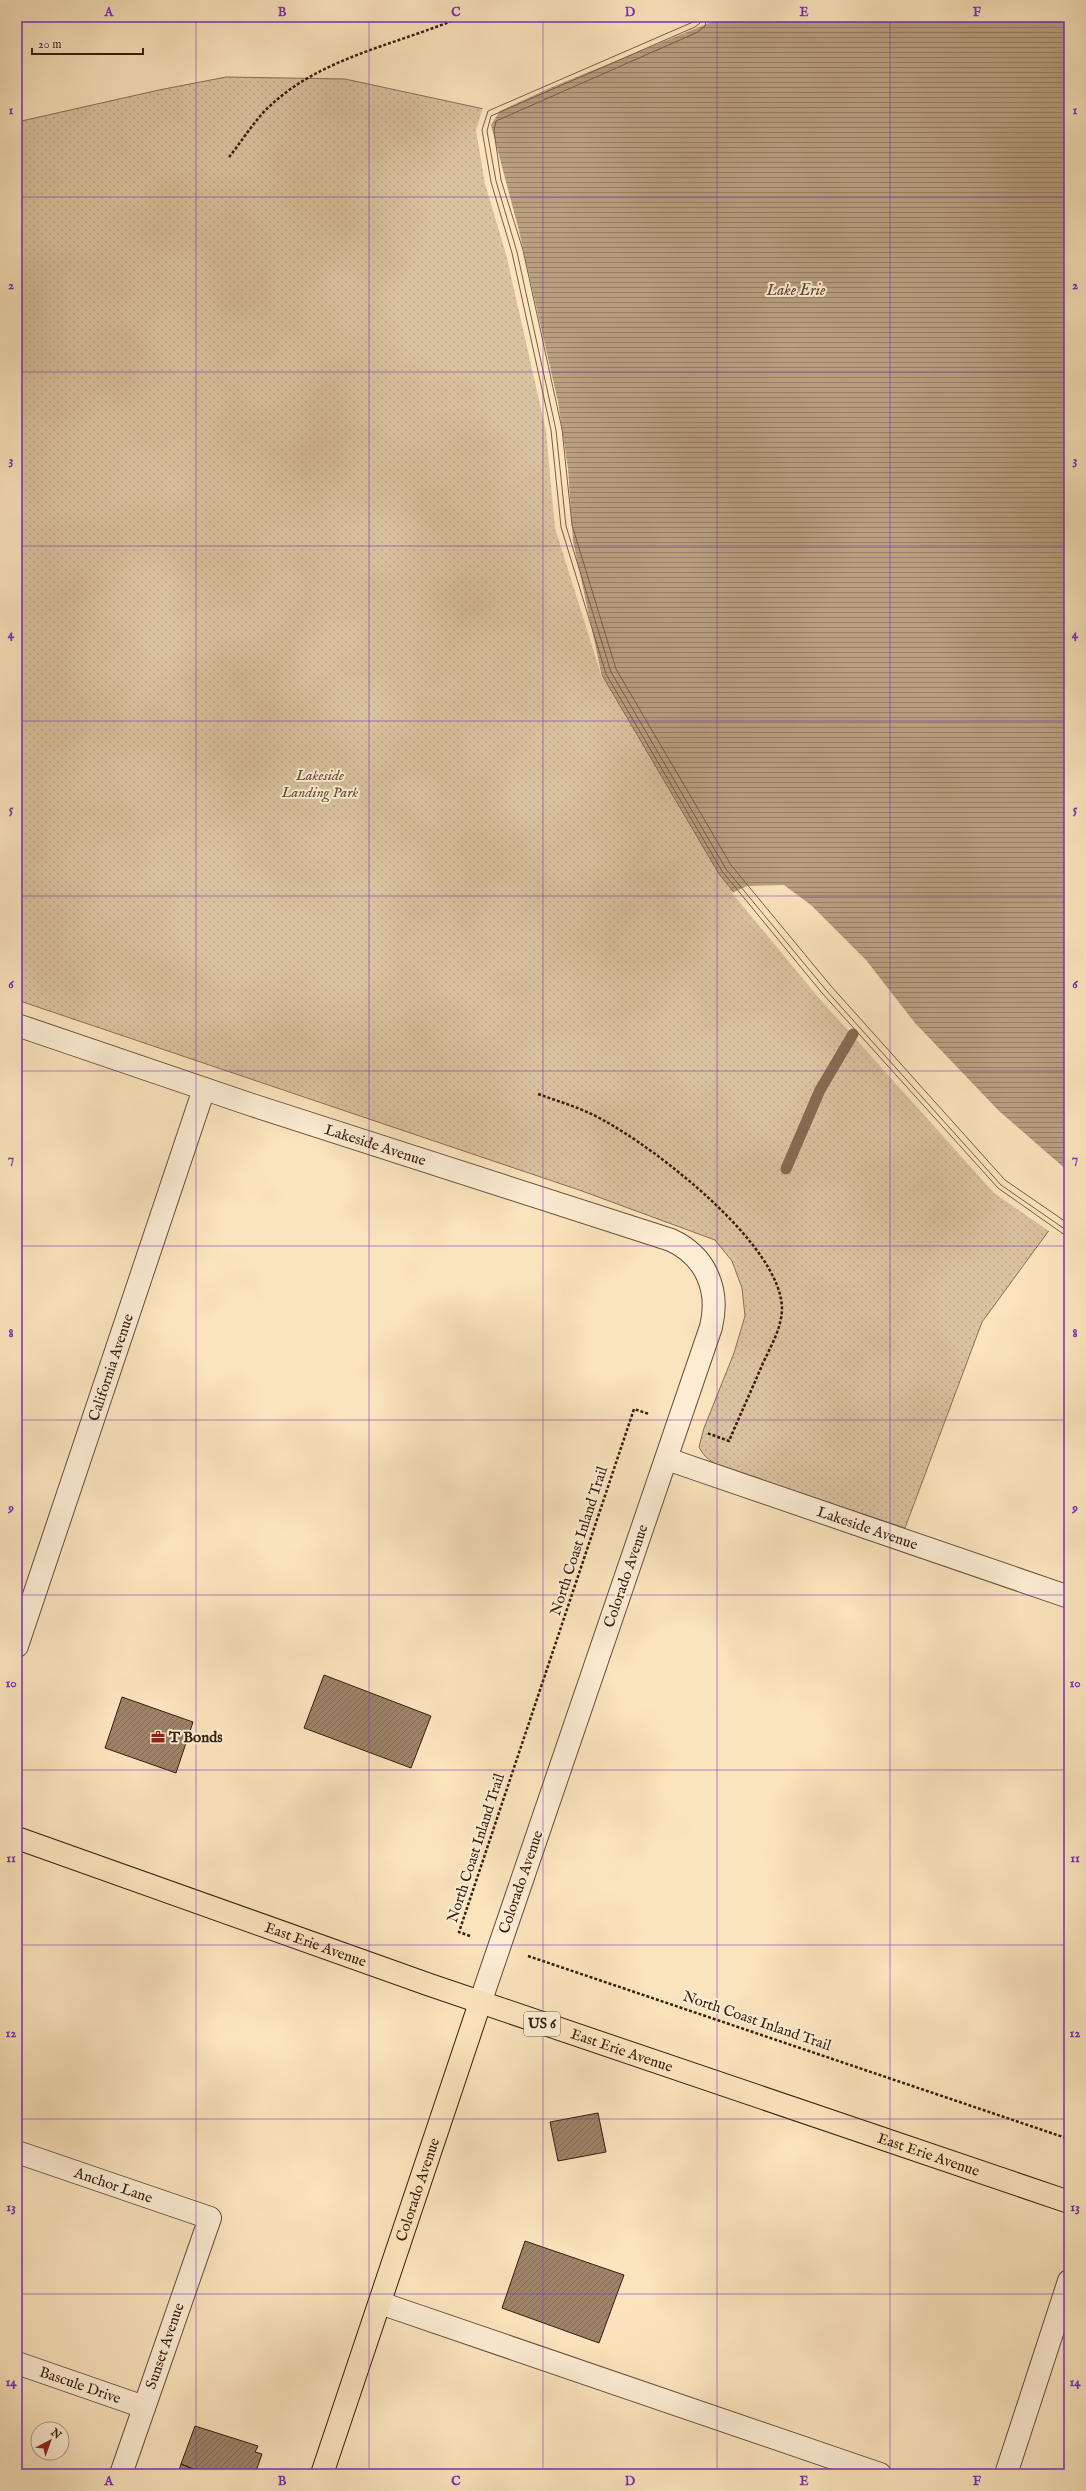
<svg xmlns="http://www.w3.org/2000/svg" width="1086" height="2491" font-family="'IM FELL English',serif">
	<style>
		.park { fill: url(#park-dots); stroke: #886f56 }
		.water { fill: url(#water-rules); stroke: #856b53 }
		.pier { fill: #fae4bd }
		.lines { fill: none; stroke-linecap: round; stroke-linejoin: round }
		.shore { stroke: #785e47; stroke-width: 1 }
		.stream { stroke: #856b53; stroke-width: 11 }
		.building { fill: url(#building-hatch); stroke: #381c0d }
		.minor-casing { stroke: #684e39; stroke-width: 24 }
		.major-casing { stroke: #381c0d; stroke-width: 24 }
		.path { stroke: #381c0d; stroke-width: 2.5; stroke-dasharray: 3 2; stroke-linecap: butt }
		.minor { stroke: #fcedd4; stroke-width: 22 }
		.major { stroke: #fae4bd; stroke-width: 22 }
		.grid { fill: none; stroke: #7b2cbf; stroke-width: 1; stroke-opacity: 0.55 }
		.labels { text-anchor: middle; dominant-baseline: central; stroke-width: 4; stroke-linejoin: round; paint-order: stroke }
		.shield { fill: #fcedd4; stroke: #735b49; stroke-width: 1 }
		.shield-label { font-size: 14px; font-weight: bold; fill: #381c0d }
		.park-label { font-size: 15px; font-style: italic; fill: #684e39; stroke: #fcedd4 }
		.street-label { font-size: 15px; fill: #381c0d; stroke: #fcedd4 }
		.poi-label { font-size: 15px; font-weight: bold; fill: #381c0d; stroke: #fcedd4; text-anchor: start }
		.water-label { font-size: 16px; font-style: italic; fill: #654a36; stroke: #fcedd4 }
		.neatline { fill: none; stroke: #7b2cbf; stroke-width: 1.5 }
		.grid-label { font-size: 13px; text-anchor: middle; font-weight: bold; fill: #7b2cbf }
	</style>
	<defs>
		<pattern id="park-dots" width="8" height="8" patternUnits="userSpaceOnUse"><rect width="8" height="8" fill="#d9c29f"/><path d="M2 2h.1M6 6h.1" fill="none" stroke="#bba688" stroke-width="1.8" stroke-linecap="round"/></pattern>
		<pattern id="water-rules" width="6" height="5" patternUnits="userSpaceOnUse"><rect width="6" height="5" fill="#b8a081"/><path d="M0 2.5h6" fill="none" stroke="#978268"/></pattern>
		<pattern id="building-hatch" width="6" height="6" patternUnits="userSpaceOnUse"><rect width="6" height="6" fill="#9d8469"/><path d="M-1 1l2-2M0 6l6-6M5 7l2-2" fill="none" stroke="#816b55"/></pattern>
	</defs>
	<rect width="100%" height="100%" fill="#fae4bd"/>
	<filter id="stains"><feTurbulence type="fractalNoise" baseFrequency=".005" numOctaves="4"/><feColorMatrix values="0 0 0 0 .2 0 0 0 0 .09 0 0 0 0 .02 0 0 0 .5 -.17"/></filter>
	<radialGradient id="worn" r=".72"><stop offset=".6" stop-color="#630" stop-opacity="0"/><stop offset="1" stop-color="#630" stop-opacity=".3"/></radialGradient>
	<path class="park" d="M 226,77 L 345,79 L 484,109 L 1050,1229 L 982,1322 L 905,1528 L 725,1468 C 713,1463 705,1459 699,1447 L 704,1428 L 734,1353 L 745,1316 L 742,1288 L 732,1261 L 715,1240 L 582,1191 L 17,1000 L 17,122 L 159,90 Z"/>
	<path class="water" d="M 695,17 L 1069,17 L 1069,1243 L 819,996 L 719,874 L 602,675 L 557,528 L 547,431 L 484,109 Z"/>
	<path class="pier" d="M 691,17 L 724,17 L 552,87 L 500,111 L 491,125 L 519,231 L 558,402 L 568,469 L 573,541 L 603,681 L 555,528 L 546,431 L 506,254 L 485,184 L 476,130 L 483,107 Z
		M 784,885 L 811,905 L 866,960 L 915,1023 L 999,1111 L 1069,1172 L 1069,1245 L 994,1193 L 818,997 L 732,893 L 747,886 Z"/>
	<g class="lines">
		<path class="shore" d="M 696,17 L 693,22 L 488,111 L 482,130 L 491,182 L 512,253 L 551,430 L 561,527 L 606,674 L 722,871 L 822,993 L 998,1188 L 1069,1238
			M 701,17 L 700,23 L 695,27 L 491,116 L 487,131 L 496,181 L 517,252 L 556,430 L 566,526 L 611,672 L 726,869 L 826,990 L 1001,1185 L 1069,1232
			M 707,17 L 705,26 L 698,32 L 496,121 L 494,131 L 501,180 L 523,250 L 562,429 L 572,525 L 616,669 L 731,865 L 831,986 L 1005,1180 L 1069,1224"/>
		<path class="stream" d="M 786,1169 L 820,1090 L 853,1034"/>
	</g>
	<path class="building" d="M 324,1675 L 431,1716 L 411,1768 L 304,1728 Z
		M 122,1697 L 193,1722 L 176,1773 L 105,1748 Z
		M 598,2113 L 606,2152 L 558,2161 L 550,2122 Z
		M 525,2241 L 624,2275 L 599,2343 L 502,2308 Z
		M 195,2426 L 258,2446 L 255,2452 L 262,2454 L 255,2474 L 205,2474 L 181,2464 Z
		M 181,2464 L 205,2474 L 178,2474 Z"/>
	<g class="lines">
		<g class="minor-casing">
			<g id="minor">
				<path id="s1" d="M 17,1025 L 252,1105 L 671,1240 C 706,1256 720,1290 711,1327 L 480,2003"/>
				<path id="s2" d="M 667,1459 L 1069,1597"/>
				<path id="s3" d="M 17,1646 L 204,1089"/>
				<path id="s4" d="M 17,2152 L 210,2218 L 121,2474"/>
				<path d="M 380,2303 L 880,2474"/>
				<path id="s5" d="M 17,2363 L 144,2407"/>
				<path d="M 1006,2474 L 1069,2281"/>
			</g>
		</g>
		<g class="major-casing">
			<g id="major">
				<path id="s6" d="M 17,1838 L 430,1985 L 1069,2202"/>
				<path id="s7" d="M 322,2474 L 480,2003"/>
			</g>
		</g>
		<path class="path" d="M 229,157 C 243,140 255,119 271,105 C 322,57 399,44 461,17
			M 538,1094 C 560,1102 582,1108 603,1120 C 655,1148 783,1246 782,1310 C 781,1329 771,1346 763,1363 C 752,1389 740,1415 729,1441 L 707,1433
			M 470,1936 L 459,1932 L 634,1409 L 649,1414
			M 528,1956 L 1069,2139"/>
		<use href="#minor" class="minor"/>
		<use href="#major" class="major"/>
	</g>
	<path class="grid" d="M 196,17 L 196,2474M 369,17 L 369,2474M 543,17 L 543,2474M 717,17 L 717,2474M 890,17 L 890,2474M 17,197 L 1069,197M 17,372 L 1069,372M 17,546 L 1069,546M 17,721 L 1069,721M 17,896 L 1069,896M 17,1071 L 1069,1071M 17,1246 L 1069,1246M 17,1420 L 1069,1420M 17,1595 L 1069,1595M 17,1770 L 1069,1770M 17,1945 L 1069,1945M 17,2119 L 1069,2119M 17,2294 L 1069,2294"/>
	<defs>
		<g id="office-bare" transform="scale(1.08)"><path d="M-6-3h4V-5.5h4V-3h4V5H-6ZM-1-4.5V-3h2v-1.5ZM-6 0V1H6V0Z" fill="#8f2418" stroke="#fcedd4" stroke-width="2.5" paint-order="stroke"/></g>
	</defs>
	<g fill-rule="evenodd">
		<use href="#office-bare" x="158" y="1737"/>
	</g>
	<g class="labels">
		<rect class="shield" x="524" y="2012" width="36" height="24" rx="3"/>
		<g class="shield-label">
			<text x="542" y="2024">US 6</text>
		</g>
		<g class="park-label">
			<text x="320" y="775">Lakeside<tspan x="320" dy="17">Landing Park</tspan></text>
		</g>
		<g class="street-label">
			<text stroke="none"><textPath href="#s1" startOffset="378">Lakeside Avenue</textPath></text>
			<text stroke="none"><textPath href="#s3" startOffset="294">California Avenue</textPath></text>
			<text stroke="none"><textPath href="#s2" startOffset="212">Lakeside Avenue</textPath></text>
			<text transform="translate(579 1541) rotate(-72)">North Coast Inland Trail</text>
			<text transform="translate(626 1576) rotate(-71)">Colorado Avenue</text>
			<text transform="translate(476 1848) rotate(-72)">North Coast Inland Trail</text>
			<text transform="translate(521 1882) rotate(-71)">Colorado Avenue</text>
			<text stroke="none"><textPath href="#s6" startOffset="317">East Erie Avenue</textPath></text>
			<text transform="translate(757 2021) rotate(19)">North Coast Inland Trail</text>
			<text stroke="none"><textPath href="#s6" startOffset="641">East Erie Avenue</textPath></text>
			<text stroke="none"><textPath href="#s6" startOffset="965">East Erie Avenue</textPath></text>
			<text stroke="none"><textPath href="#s4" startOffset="102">Anchor Lane</textPath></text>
			<text stroke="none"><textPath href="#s7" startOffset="300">Colorado Avenue</textPath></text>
			<text transform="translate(165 2346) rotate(-71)">Sunset Avenue</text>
			<text stroke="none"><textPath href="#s5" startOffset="67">Bascule Drive</textPath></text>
		</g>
		<g class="poi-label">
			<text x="169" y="1737">T Bonds</text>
		</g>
		<g class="water-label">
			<text x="796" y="291">Lake Erie</text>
		</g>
	</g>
	<rect width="1086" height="2491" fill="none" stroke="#fae4bd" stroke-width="44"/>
	<g transform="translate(50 2441) rotate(41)"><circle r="19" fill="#fcedd4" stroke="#ae9984"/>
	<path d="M0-3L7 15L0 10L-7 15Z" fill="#8f2418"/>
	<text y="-6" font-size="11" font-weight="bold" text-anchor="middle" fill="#381c0d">N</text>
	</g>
	<path d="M32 48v6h111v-6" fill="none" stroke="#381c0d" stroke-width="2"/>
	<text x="38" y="48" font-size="12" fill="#381c0d" stroke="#fcedd4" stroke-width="3" paint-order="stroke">20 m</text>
	<rect x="22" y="22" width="1042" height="2447" class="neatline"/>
	<g class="grid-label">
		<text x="109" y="16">A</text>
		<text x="282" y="16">B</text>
		<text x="456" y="16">C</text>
		<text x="630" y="16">D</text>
		<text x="804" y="16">E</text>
		<text x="977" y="16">F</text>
		<text x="11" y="114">1</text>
		<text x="1075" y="114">1</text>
		<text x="11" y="289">2</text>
		<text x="1075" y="289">2</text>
		<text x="11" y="464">3</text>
		<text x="1075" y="464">3</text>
		<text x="11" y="638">4</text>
		<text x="1075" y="638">4</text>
		<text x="11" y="813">5</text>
		<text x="1075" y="813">5</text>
		<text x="11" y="988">6</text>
		<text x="1075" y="988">6</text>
		<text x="11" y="1163">7</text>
		<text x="1075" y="1163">7</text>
		<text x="11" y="1337">8</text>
		<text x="1075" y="1337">8</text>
		<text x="11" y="1512">9</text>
		<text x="1075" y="1512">9</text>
		<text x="11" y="1687">10</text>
		<text x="1075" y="1687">10</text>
		<text x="11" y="1862">11</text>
		<text x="1075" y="1862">11</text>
		<text x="11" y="2037">12</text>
		<text x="1075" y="2037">12</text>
		<text x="11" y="2211">13</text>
		<text x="1075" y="2211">13</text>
		<text x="11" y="2386">14</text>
		<text x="1075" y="2386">14</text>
		<text x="109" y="2485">A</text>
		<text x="282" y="2485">B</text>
		<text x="456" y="2485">C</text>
		<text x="630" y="2485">D</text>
		<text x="804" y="2485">E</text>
		<text x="977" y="2485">F</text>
	</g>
	<rect width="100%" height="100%" filter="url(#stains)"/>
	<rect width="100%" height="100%" fill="url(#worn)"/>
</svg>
